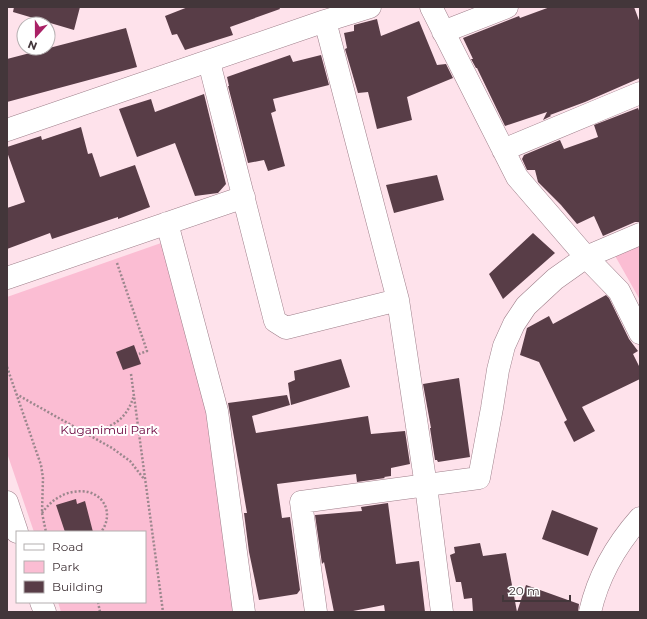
<svg xmlns="http://www.w3.org/2000/svg" width="647" height="619" font-family="Montserrat,sans-serif">
	<style>
		.green { fill: #fbbdd3 }
		.building { fill: #583d47 }
		.lines { fill: none; stroke-linecap: round; stroke-linejoin: round }
		.minor-casing { stroke: #9e7f8a; stroke-width: 23 }
		.path { stroke: #9b878d; stroke-width: 2.5; stroke-dasharray: 2 2; stroke-linecap: butt }
		.minor { stroke: #fff; stroke-width: 22 }
		.labels { text-anchor: middle; dominant-baseline: central; stroke-width: 4; stroke-linejoin: round; paint-order: stroke }
		.park-label { font-size: 12px; fill: #6a013b; stroke: #fff }
	</style>
	<rect width="100%" height="100%" fill="#fee2eb"/>
	<path class="green" d="M 164,242 L 206,394 L 237,612 L 61,612 L 58,602 L 145,602 L 145,532 L 34,532 L 7,453 L 7,297 Z
		M 640,244 L 640,300 L 614,254 Z"/>
	<path class="building" d="M 14,7 L 80,7 L 74,30 L 13,12 Z
		M 188,7 L 279,7 L 280,9 L 230,27 L 233,35 L 185,50 L 177,34 L 172,35 L 165,16 Z
		M 550,7 L 634,7 L 640,23 L 640,78 L 585,102 L 550,115 L 551,116 L 543,120 L 547,112 L 505,126 L 477,68 L 476,68 L 471,59 L 473,59 L 463,38 L 519,16 L 520,18 Z
		M 377,19 L 381,36 L 419,21 L 437,65 L 446,64 L 453,78 L 407,97 L 412,120 L 377,129 L 368,92 L 358,93 L 345,49 L 347,48 L 344,33 L 354,31 L 354,25 Z
		M 126,28 L 137,67 L 7,102 L 7,59 Z
		M 290,55 L 293,62 L 321,55 L 329,85 L 273,99 L 276,111 L 271,113 L 285,166 L 268,171 L 264,160 L 248,163 L 228,86 L 229,86 L 227,77 Z
		M 204,94 L 226,184 L 218,193 L 195,196 L 175,143 L 137,157 L 119,109 L 151,99 L 155,112 Z
		M 638,108 L 640,113 L 640,222 L 635,222 L 603,236 L 594,216 L 577,224 L 561,205 L 538,182 L 535,170 L 527,170 L 522,159 L 524,155 L 560,140 L 564,149 L 598,137 L 594,125 Z
		M 81,127 L 88,154 L 92,153 L 100,177 L 135,165 L 150,207 L 118,219 L 118,217 L 52,239 L 50,233 L 7,249 L 7,208 L 25,202 L 7,152 L 7,147 L 41,136 L 42,140 Z
		M 437,175 L 444,200 L 394,213 L 386,185 Z
		M 533,233 L 555,253 L 503,299 L 489,274 Z
		M 606,295 L 609,298 L 629,339 L 638,351 L 633,354 L 640,368 L 640,379 L 582,407 L 595,431 L 574,442 L 564,422 L 567,420 L 539,362 L 520,355 L 527,328 L 549,316 L 553,324 Z
		M 134,345 L 141,364 L 123,370 L 116,352 Z
		M 341,359 L 350,387 L 291,405 L 288,383 L 295,380 L 294,371 Z
		M 459,378 L 470,457 L 438,462 L 437,460 L 435,460 L 430,428 L 431,428 L 423,384 Z
		M 287,395 L 290,405 L 252,416 L 256,433 L 368,416 L 371,434 L 405,431 L 410,464 L 391,468 L 391,476 L 384,477 L 385,478 L 357,482 L 356,474 L 277,484 L 282,518 L 290,517 L 300,590 L 297,594 L 259,600 L 249,552 L 244,513 L 247,513 L 228,403 Z
		M 76,499 L 77,504 L 85,501 L 93,532 L 65,532 L 56,505 Z
		M 388,503 L 396,564 L 419,561 L 425,612 L 385,612 L 384,605 L 348,612 L 334,612 L 324,562 L 322,564 L 315,515 L 362,511 L 361,507 Z
		M 552,510 L 598,528 L 588,556 L 542,539 Z
		M 480,543 L 483,556 L 506,553 L 517,612 L 526,585 L 579,604 L 578,612 L 473,612 L 472,598 L 464,599 L 461,582 L 456,582 L 450,555 L 455,553 L 454,547 Z"/>
	<g class="lines">
		<g class="minor-casing">
			<path id="minor" d="M 431,7 L 517,177 L 586,257 L 619,291 L 640,333
				M 325,21 L 398,300 L 426,486 L 442,612
				M 443,32 L 507,7
				M 209,62 L 275,321 L 286,328 L 398,300
				M 7,130 L 325,21 L 370,7
				M 503,150 L 640,93
				M 167,223 L 217,411 L 244,612
				M 7,278 L 244,197
				M 7,502 L 17,532
				M 41,602 L 45,612
				M 316,612 L 301,502 L 479,478 L 492,408 L 498,370 L 504,346 L 514,324 L 526,306 L 555,279 L 586,257 L 640,234
				M 590,612 C 598,577 616,545 640,518"/>
		</g>
		<path class="path" d="M 117,263 L 147,351 L 139,354
			M 7,367 L 41,465 L 43,478 L 42,513 L 46,532
			M 131,374 L 163,612
			M 16,394 L 112,448 L 130,461 L 144,479
			M 87,432 C 111,429 127,420 134,395
			M 42,513 C 47,506 53,500 61,496 C 68,492 80,490 88,492 C 108,497 112,518 101,532
			M 98,602 L 100,612"/>
		<use href="#minor" class="minor"/>
	</g>
	<g class="labels">
		<g class="park-label">
			<text x="109" y="429">Kuganimui Park</text>
		</g>
	</g>
	<rect width="647" height="619" fill="none" stroke="#43363a" stroke-width="16"/>
	<rect x="16" y="531" width="130" height="72" fill="#ffffff" stroke="#b4afb0"/>
	<rect x="24" y="544" width="20" height="6" fill="#ffffff" stroke="#b4afb0"/>
	<text x="52" y="551" font-size="12" fill="#43363a">Road</text>
	<rect x="24" y="561" width="20" height="12" fill="#fbbdd3" stroke="#b4afb0"/>
	<text x="52" y="571" font-size="12" fill="#43363a">Park</text>
	<rect x="24" y="581" width="20" height="12" fill="#583d47" stroke="#b4afb0"/>
	<text x="52" y="591" font-size="12" fill="#43363a">Building</text>
	<g transform="translate(36 36) rotate(201)"><circle r="19" fill="#ffffff" stroke="#b4afb0"/>
	<path d="M0-3L7 15L0 10L-7 15Z" fill="#aa2166"/>
	<text y="-6" font-size="11" font-weight="bold" text-anchor="middle" fill="#43363a">N</text>
	</g>
	<path d="M503 595v6h67v-6" fill="none" stroke="#43363a" stroke-width="2"/>
	<text x="509" y="595" font-size="12" fill="#43363a" stroke="#ffffff" stroke-width="3" paint-order="stroke">20 m</text>
</svg>
